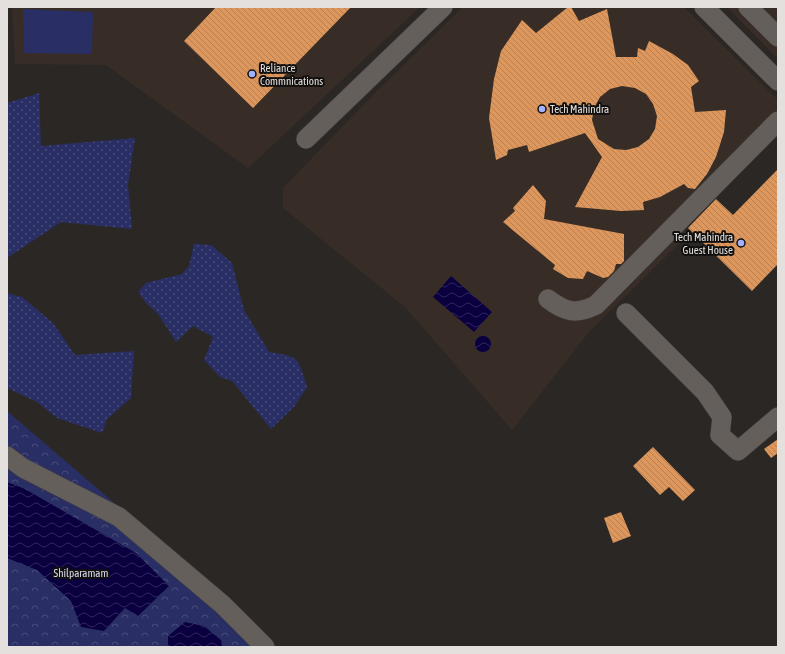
<svg xmlns="http://www.w3.org/2000/svg" width="785" height="654" font-family="'Asap Condensed',sans-serif">
	<style>
		.built { fill: #372d26 }
		.grass { fill: url(#grass-dots) }
		.park { fill: url(#park-crowns) }
		.pitch { fill: #292f65 }
		.water { fill: url(#water-waves) }
		.building { fill: url(#building-back-hatch); fill-rule: evenodd }
		.lines { fill: none; stroke-linecap: round; stroke-linejoin: round }
		.minor-casing { stroke: #46423f; stroke-width: 20 }
		.minor { stroke: #655f5c; stroke-width: 19 }
		.poi-dot { fill: #a3b2fd; stroke: #12100f; stroke-width: 1.5 }
		.labels { text-anchor: middle; dominant-baseline: central; stroke-width: 4; stroke-linejoin: round; paint-order: stroke }
		.poi-label { font-size: 11px; fill: #e3e0de; stroke: #12100f; text-anchor: start }
		.park-label { font-size: 11px; fill: #d7dbf0; stroke: #12100f }
	</style>
	<defs>
		<pattern id="grass-dots" width="8" height="8" patternUnits="userSpaceOnUse"><rect width="8" height="8" fill="#292f65"/><path d="M2 2h.1M6 6h.1" fill="none" stroke="#484d7b" stroke-width="1.8" stroke-linecap="round"/></pattern>
		<pattern id="park-crowns" width="20" height="18" patternUnits="userSpaceOnUse"><rect width="20" height="18" fill="#292f65"/><path d="M2 6a3 3 0 1 1 6 0M12 15a3 3 0 1 1 6 0" fill="none" stroke="#484d7b"/></pattern>
		<pattern id="water-waves" width="16" height="10" patternUnits="userSpaceOnUse"><rect width="16" height="10" fill="#0a0040"/><path d="M0 5q4-4 8 0t8 0" fill="none" stroke="#2e255b"/></pattern>
		<pattern id="building-back-hatch" width="6" height="6" patternUnits="userSpaceOnUse"><rect width="6" height="6" fill="#dd965b"/><path d="M-1 5l2 2M0 0l6 6M5-1l2 2" fill="none" stroke="#b78155"/></pattern>
	</defs>
	<rect width="100%" height="100%" fill="#2b2724"/>
	<path class="built" d="M 12,7 L 420,7 L 248,168 L 106,65 L 15,64 Z
		M 463,7 L 684,7 L 778,100 L 778,114 L 674,219 L 689,234 L 589,332 L 512,430 L 406,308 L 283,208 L 283,188 L 376,92 Z
		M 727,7 L 778,7 L 778,59 Z"/>
	<path class="grass" d="M 39,93 L 41,146 L 135,138 L 128,185 L 132,229 L 61,222 L 7,258 L 7,103 Z
		M 194,244 L 211,245 L 232,263 L 244,310 L 269,352 C 301,357 297,357 307,387 L 294,407 L 271,429 L 232,381 L 220,377 L 204,360 L 213,337 L 193,326 L 176,342 L 158,314 L 146,303 L 138,292 L 146,283 L 182,274 L 189,266 Z
		M 7,293 L 22,297 L 53,323 L 75,355 L 134,351 L 131,398 L 107,419 L 102,433 L 57,418 L 37,402 L 7,388 Z"/>
	<path class="park" d="M 7,411 L 247,617 L 277,647 L 7,647 Z"/>
	<path class="pitch" d="M 23,9 L 93,12 L 92,54 L 24,53 Z"/>
	<path class="water" d="M 451,276 L 492,312 L 474,332 L 433,297 Z
		M475 344a8 8 0 1 1 16 0a8 8 0 1 1-16 0Z
		M 7,482 L 25,489 L 136,553 L 169,586 L 138,616 L 125,608 L 104,631 L 81,627 L 71,601 L 37,570 L 7,558 Z
		M 185,622 L 204,626 L 221,640 L 222,647 L 168,647 L 168,636 Z"/>
	<path class="building" d="M 216,7 L 351,7 L 253,108 L 184,41 Z
		M 568,7 L 571,7 L 579,21 L 607,9 L 616,57 L 637,57 L 638,48 L 645,51 L 649,41 L 673,54 L 688,65 L 699,81 L 691,87 L 695,112 L 726,110 L 724,132 L 716,157 L 707,174 L 695,189 L 688,188 L 684,184 L 660,197 L 643,202 L 644,210 L 621,211 L 575,207 L 602,157 L 585,133 L 529,152 L 527,145 L 508,150 L 507,155 L 496,160 L 489,118 L 494,79 L 501,51 L 522,20 L 536,33 ZM 622,86 L 635,88 L 646,94 L 653,104 L 657,116 L 655,129 L 649,139 L 638,147 L 626,150 L 614,149 L 598,139 L 592,120 L 594,108 L 600,97 L 610,89 Z
		M 778,169 L 778,264 L 752,291 L 688,228 L 716,199 L 733,215 Z
		M 533,185 L 546,201 L 544,219 L 624,234 L 624,261 L 621,264 L 616,264 L 614,271 L 608,277 L 603,278 L 587,271 L 583,279 L 568,278 L 553,269 L 555,265 L 503,222 L 515,211 L 513,208 Z
		M 778,439 L 778,453 L 771,458 L 764,449 Z
		M 653,447 L 695,490 L 683,501 L 669,487 L 660,495 L 633,466 Z
		M 621,512 L 631,536 L 613,543 L 604,518 Z"/>
	<g class="lines">
		<g class="minor-casing">
			<path id="minor" d="M 704,7 L 778,81
				M 748,7 L 778,37
				M 306,139 L 443,7
				M 548,299 C 565,312 576,315 596,305 L 778,121
				M 626,313 L 705,392 L 722,417 L 720,435 L 738,451 L 778,417
				M 7,456 L 23,468 L 119,517 L 223,605 L 265,647"/>
		</g>
		<use href="#minor" class="minor"/>
	</g>
	<g class="poi-dot">
		<circle cx="252" cy="74" r="4"/>
		<circle cx="542" cy="109" r="4"/>
		<circle cx="741" cy="243" r="4"/>
	</g>
	<g class="labels">
		<g class="poi-label">
			<text x="260" y="68">Reliance<tspan x="260" dy="13">Commnications</tspan></text>
			<text x="550" y="109">Tech Mahindra</text>
			<text x="733" y="237" text-anchor="end">Tech Mahindra<tspan x="733" dy="13">Guest House</tspan></text>
		</g>
		<g class="park-label">
			<text x="81" y="573">Shilparamam</text>
		</g>
	</g>
	<rect width="785" height="654" fill="none" stroke="#e3e0de" stroke-width="16"/>
</svg>
